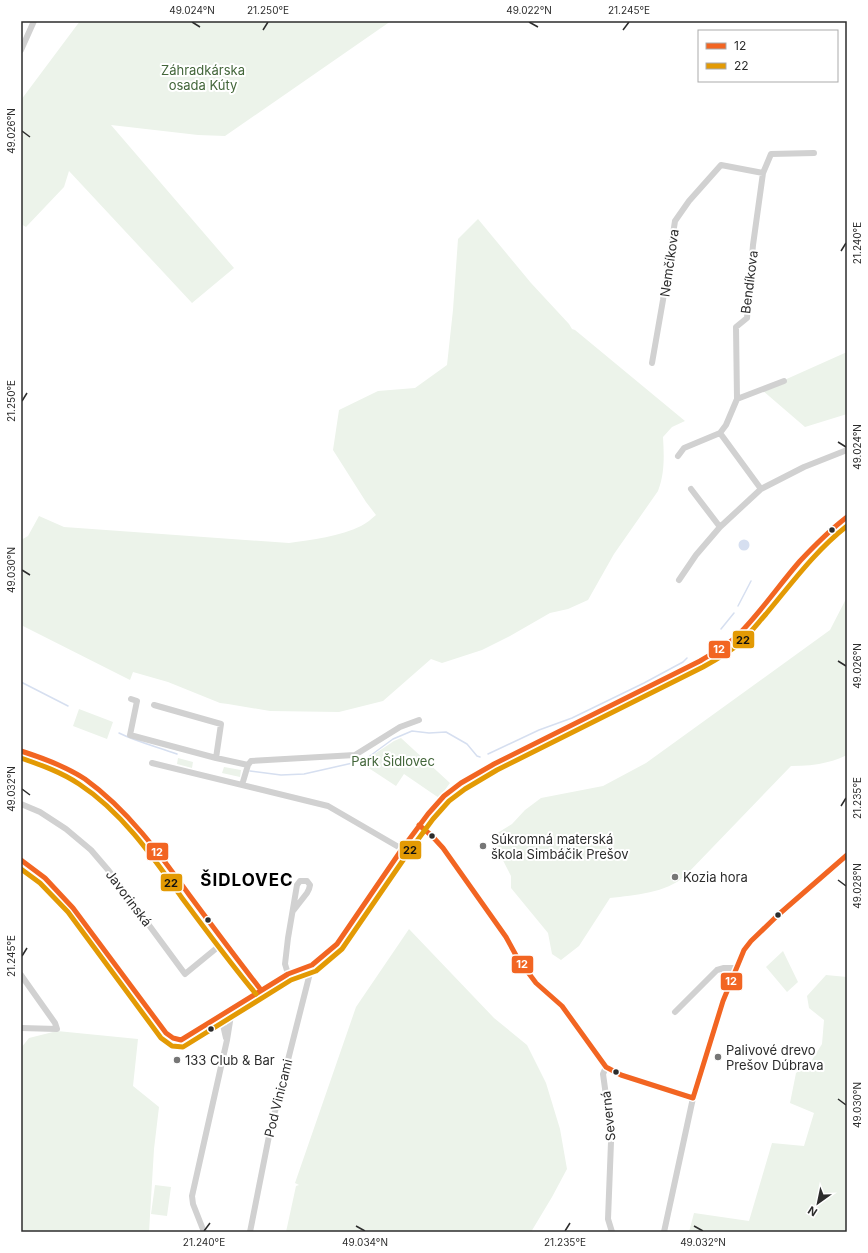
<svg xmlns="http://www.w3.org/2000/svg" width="868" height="1253" font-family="Inter,sans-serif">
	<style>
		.green { fill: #ecf3ea }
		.water { fill: #d6dff0 }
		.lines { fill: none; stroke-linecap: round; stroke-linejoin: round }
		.stream { stroke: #d6dff0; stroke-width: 1.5 }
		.minor { stroke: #d1d1d1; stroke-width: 6 }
		.bus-1-casing { stroke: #fff; stroke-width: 8 }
		.bus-2-casing { stroke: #fff; stroke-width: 8 }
		.bus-1 { stroke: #f26522; stroke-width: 5 }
		.bus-2 { stroke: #e39a04; stroke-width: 5 }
		.ticks { fill: none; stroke: #2c2c2c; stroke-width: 1.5 }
		.bus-dot { fill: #2c2c2c; stroke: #fff; stroke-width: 1.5 }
		.poi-dot { fill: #767676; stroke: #fff; stroke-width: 1.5 }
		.labels { text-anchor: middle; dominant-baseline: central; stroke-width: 4; stroke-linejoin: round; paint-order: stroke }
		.park-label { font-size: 13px; fill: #43663a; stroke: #fff }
		.street-label { font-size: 13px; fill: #2c2c2c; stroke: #fff }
		.poi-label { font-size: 13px; fill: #2c2c2c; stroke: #fff; text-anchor: start }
		.district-label { font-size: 17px; font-weight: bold; letter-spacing: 1px; fill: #000; stroke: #fff }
		.line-badge { stroke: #fff; stroke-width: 1.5 }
		.badge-label { font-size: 11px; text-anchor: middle; font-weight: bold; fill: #fff }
		.pale-badge-label { font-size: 11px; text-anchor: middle; font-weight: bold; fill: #111 }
		.neatline { fill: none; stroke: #2c2c2c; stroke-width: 1.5 }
		.ticks-label { font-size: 10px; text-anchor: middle; fill: #2c2c2c }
	</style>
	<rect width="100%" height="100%" fill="#fff"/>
	<path class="green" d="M 80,21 L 391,21 L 225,136 L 198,135 L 111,125 L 234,268 L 192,303 L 69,171 L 64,187 L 26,227 L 21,224 L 21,100 Z
		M 478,219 L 531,283 L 569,324 L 572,329 L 575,330 L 685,421 L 672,427 L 663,437 C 664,455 665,473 658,491 L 614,554 L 588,600 L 568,609 L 550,613 L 510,636 L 482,650 L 442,663 L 431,659 L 383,701 L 339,712 L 270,711 L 228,704 L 220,703 L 168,682 L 133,672 L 130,680 L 21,625 L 21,540 L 28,536 L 39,516 L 64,527 L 289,543 C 311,540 341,536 361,526 C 367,523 371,519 376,515 L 366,502 L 333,450 L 339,410 L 378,391 L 415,388 L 447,365 L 453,310 L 458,239 Z
		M 847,352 L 847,414 L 805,427 L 762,390 Z
		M 847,597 L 847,755 C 828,764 811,766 791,766 L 685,876 C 666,893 635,895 610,898 L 579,946 L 561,960 L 552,954 L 548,933 L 511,888 L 511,876 L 491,837 L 512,824 L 525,810 L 541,798 L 603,786 L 646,763 L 830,630 Z
		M 79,709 L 113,722 L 107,739 L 73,726 Z
		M 401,738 L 450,783 L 439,798 L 404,774 L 396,786 L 361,763 L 394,741 Z
		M 178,758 L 193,762 L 192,768 L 177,764 Z
		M 224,767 L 241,770 L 240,777 L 222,773 Z
		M 409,929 L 494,1018 L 527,1045 L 546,1083 L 560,1129 L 567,1169 L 552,1197 L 531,1232 L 286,1232 L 296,1186 L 299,1185 L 295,1183 L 356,1007 Z
		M 783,951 L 798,982 L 787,992 L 766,967 Z
		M 826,975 L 847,977 L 847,1232 L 689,1232 L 694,1213 L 749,1221 L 772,1143 L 804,1146 L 814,1113 L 790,1103 L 796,1073 L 812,1060 L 822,1044 L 824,1020 L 809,1008 L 807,996 Z
		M 57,1031 L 138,1039 L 133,1086 L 159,1107 L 154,1149 L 149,1232 L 21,1232 L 21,1048 L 29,1038 Z
		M 155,1185 L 171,1187 L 167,1216 L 151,1214 Z"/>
	<path class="water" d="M738.5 545a5.5 5.5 0 1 1 11 0a5.5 5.5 0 1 1-11 0Z"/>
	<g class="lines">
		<path class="stream" d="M 738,606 L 751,581
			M 721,629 L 734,613
			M 21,682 L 68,706
			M 119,733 C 137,742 158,747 177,754
			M 488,754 L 539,730 L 572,718 L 644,683 L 683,662 L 687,658
			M 363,761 L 393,739 L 412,731 L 429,733 L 446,732 L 467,744 L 477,756 L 480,757
			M 250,771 L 281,775 L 304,774 L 357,762"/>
		<path class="minor" d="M 21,50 L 34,21
			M 652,363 L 663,300 L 675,221 L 689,201 L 721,165 L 763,173 L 771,154 L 814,153
			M 737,399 L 784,381
			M 720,433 L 761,489
			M 678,456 L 684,448 L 720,433 L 726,425 L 737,399 L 736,327 L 747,318 L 753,245 L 763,173
			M 691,489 L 720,527
			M 679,580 L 696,555 L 720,527 L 761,489 L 804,467 L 847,450
			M 131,699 L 137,701 L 130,735 L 216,758 L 248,765
			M 154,705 L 221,724 L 216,758
			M 21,751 C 36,756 52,761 66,768 C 114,793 148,839 179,881 C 206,918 233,955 261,990
			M 152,763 L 328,806 L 402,849
			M 242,785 L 248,765 L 251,761 L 355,755 L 400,727 L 419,720
			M 21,804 L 40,812 L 66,829 L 91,850 L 109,871 L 185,974 L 224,942
			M 419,825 L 432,836 L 443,848 L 506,937 L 518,959 L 536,983 L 562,1006 L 606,1067 L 621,1075 L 693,1098
			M 21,860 L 45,878 L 73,908 L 166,1033 C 171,1038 174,1040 181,1040 L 288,974 L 312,965 L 337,944 L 402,849 L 419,825 L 428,814 L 444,796 L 461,783 L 494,764 L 700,661 L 719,650 L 737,636 L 776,591 L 800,561 L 832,529 L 847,517
			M 288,974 L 285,964 L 288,938 L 297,885 L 300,881 L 307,881 L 310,885 L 309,889 L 307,893 L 293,911
			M 21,975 L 55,1023 L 57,1029 L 21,1028
			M 675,1012 L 717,970 L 724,968 L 736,968
			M 221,1016 L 226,1038
			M 606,1067 L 603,1074 L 609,1117 L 611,1142 L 608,1219 L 612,1232
			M 204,1232 L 193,1204 L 192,1196 L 227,1040 L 232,1009
			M 250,1232 L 270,1131 L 312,965
			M 664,1232 L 693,1098 L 723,1001 L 744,950 L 751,941 L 778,915 L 847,855"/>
		<g class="bus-1-casing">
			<path id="bus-1" d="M 21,751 C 43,758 65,766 85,779 C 128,810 159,853 190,896 C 213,927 237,959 261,990
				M 419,825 L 432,836 L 443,848 L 506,937 L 518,959 L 536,983 L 562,1006 L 606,1067 L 621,1075 L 693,1098 L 723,1001 L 744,950 L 751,941 L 778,915 L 847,855
				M 21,860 L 45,878 L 73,908 L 166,1033 L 173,1038 L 181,1040 L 288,974 L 312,965 L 337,944 L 402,849 L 428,814 L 444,796 L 461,783 L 494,764 L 700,661 C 713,653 727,646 738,635 C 761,612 779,585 800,561 C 815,545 830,530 847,517"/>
		</g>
		<g class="bus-2-casing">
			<path id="bus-2" d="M 21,758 C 41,765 61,772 79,784 C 122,812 153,857 182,898 C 206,930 230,963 256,994
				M 21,869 L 40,883 L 68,912 L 161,1038 L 172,1046 L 183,1047 L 291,980 L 316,971 L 342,949 L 408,853 L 433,819 L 449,801 L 465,789 L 497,770 L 703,667 C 716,660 730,652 741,642 C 750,633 758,623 766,614 C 792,583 815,551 847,526"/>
		</g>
		<use href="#bus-1" class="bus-1"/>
		<use href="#bus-2" class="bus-2"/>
	</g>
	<path class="ticks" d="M 192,22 L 200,27M 529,22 L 538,27M 263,30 L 268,22M 623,30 L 629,22M 22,131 L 30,137M 841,251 L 846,243M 22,401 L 27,393M 838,442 L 846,447M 22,570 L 30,575M 838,661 L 846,666M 22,789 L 30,795M 841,806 L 846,798M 838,880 L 846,886M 22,956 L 27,948M 838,1099 L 846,1105M 356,1226 L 365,1231M 694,1226 L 703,1231M 204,1231 L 210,1223M 565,1231 L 570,1223"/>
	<g class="bus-dot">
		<circle cx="832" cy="530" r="3.5"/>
		<circle cx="432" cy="836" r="3.5"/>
		<circle cx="778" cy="915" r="3.5"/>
		<circle cx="208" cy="920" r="3.5"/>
		<circle cx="211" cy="1029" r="3.5"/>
		<circle cx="616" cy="1072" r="3.5"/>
	</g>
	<g class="poi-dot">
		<circle cx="483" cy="846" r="4"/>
		<circle cx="675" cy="877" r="4"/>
		<circle cx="718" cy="1057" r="4"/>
		<circle cx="177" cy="1060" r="4"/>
	</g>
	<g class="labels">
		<g class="park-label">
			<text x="203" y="70">Záhradkárska<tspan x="203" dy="15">osada Kúty</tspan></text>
			<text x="393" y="761">Park Šidlovec</text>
		</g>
		<g class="street-label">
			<text transform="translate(669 263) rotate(-82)">Nemčíkova</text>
			<text transform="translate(749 282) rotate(-83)">Bendíkova</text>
			<text transform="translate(129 898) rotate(53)">Javorinská</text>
			<text transform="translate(278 1098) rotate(-76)">Pod Vinicami</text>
			<text transform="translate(608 1116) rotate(-96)">Severná</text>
		</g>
		<g class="poi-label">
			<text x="491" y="839">Súkromná materská<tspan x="491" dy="15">škola Simbáčik Prešov</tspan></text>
			<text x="683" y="877">Kozia hora</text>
			<text x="726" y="1050">Palivové drevo<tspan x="726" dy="15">Prešov Dúbrava</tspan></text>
			<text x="185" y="1060">133 Club &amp; Bar</text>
		</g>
		<g class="district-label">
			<text x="247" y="880">ŠIDLOVEC</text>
		</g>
	</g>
	<g class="line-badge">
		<rect x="732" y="630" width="23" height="19" rx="4" fill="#e39a04"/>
		<rect x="708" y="640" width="23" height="19" rx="4" fill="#f26522"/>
		<rect x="399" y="840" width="23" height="20" rx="4" fill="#e39a04"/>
		<rect x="146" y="842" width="23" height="19" rx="4" fill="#f26522"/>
		<rect x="160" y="873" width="23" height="19" rx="4" fill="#e39a04"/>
		<rect x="511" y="955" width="23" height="19" rx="4" fill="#f26522"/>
		<rect x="720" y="972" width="23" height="19" rx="4" fill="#f26522"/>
	</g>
	<g class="badge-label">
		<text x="719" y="653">12</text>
		<text x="157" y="856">12</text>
		<text x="522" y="968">12</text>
		<text x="731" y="985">12</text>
	</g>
	<g class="pale-badge-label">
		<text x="743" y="644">22</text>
		<text x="410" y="854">22</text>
		<text x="171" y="887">22</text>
	</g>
	<rect width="868" height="1253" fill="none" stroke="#ffffff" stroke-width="44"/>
	<rect x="698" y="30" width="140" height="52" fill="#ffffff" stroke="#ababab"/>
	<rect x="706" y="43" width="20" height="6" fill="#f26522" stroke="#ababab"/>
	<text x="734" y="50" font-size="12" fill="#2c2c2c">12</text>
	<rect x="706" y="63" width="20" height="6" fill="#e39a04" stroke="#ababab"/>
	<text x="734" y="70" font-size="12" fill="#2c2c2c">22</text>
	<g transform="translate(818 1203) rotate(213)" stroke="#ffffff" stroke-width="3" paint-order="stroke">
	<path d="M0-3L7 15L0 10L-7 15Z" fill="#2c2c2c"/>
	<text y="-6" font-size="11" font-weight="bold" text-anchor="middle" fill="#2c2c2c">N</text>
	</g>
	<rect x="22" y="22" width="824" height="1209" class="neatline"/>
	<g class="ticks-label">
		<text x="192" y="14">49.024°N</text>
		<text x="268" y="14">21.250°E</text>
		<text x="529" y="14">49.022°N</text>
		<text x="629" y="14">21.245°E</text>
		<text transform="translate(11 131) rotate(-90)" y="4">49.026°N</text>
		<text transform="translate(857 243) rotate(-90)" y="4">21.240°E</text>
		<text transform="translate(11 401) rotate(-90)" y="4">21.250°E</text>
		<text transform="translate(857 447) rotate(-90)" y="4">49.024°N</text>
		<text transform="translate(11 570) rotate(-90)" y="4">49.030°N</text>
		<text transform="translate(857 666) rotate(-90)" y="4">49.026°N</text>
		<text transform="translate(11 789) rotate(-90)" y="4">49.032°N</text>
		<text transform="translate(857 798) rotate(-90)" y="4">21.235°E</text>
		<text transform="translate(857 886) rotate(-90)" y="4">49.028°N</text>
		<text transform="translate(11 956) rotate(-90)" y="4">21.245°E</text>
		<text transform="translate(857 1105) rotate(-90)" y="4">49.030°N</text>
		<text x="204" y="1246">21.240°E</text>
		<text x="365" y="1246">49.034°N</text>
		<text x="565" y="1246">21.235°E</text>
		<text x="703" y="1246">49.032°N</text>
	</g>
</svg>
